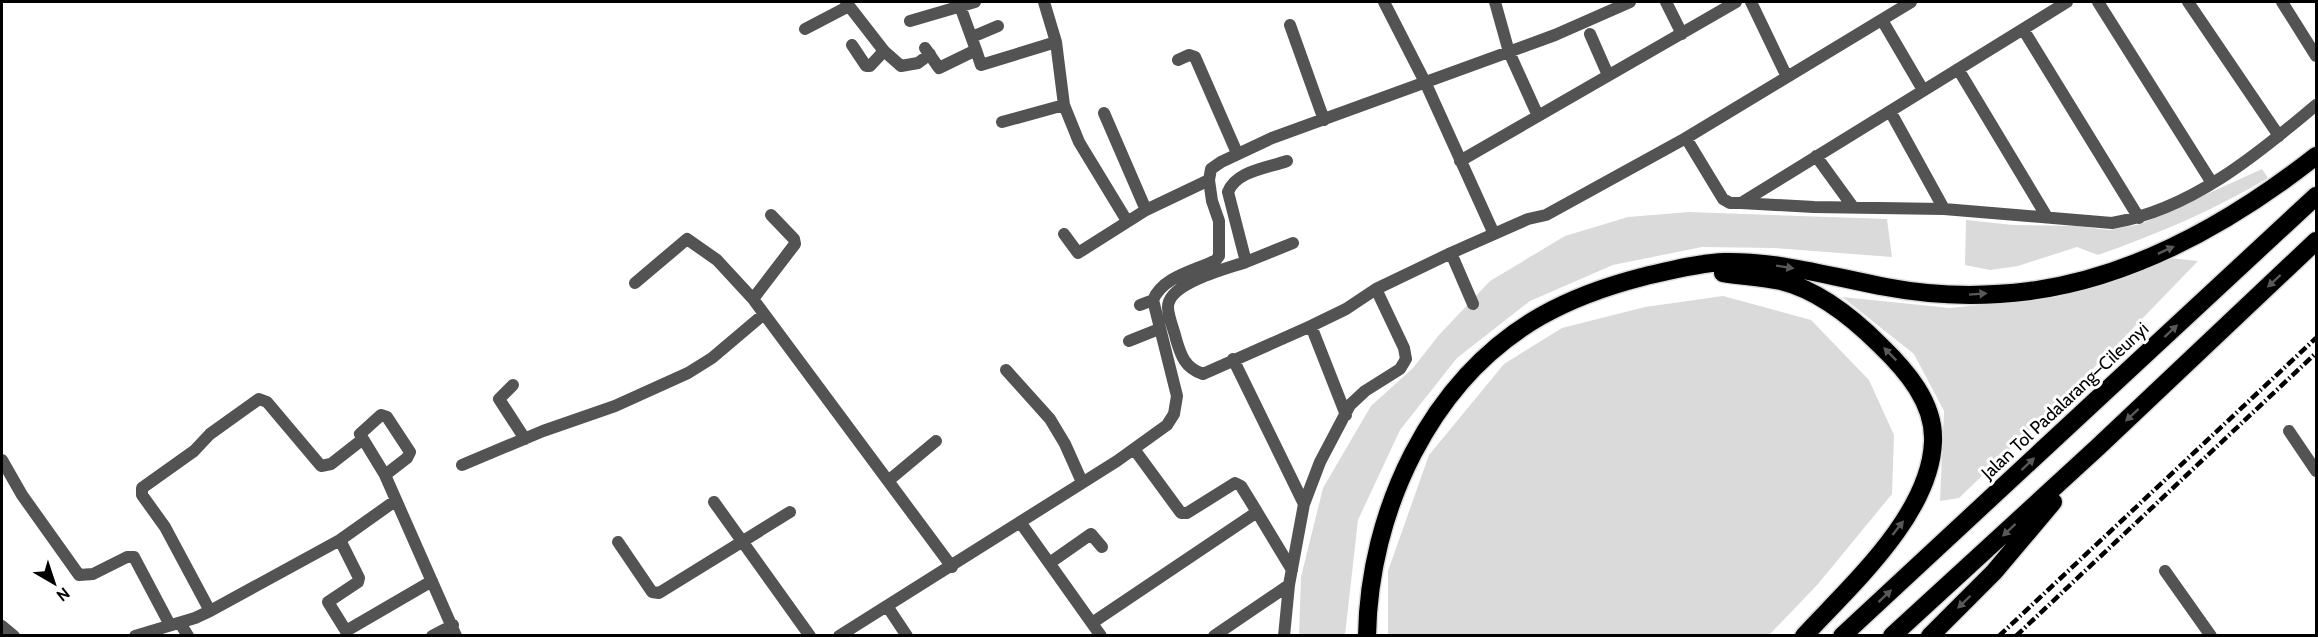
<svg xmlns="http://www.w3.org/2000/svg" width="2318" height="637" font-family="Cabin,sans-serif">
	<style>
		.green { fill: #dadada }
		.lines { fill: none; stroke-linecap: round; stroke-linejoin: round }
		.motorway-casing { stroke: #dbdbdb; stroke-width: 21 }
		.minor { stroke: #535353; stroke-width: 12 }
		.motorway { stroke: #000; stroke-width: 18 }
		.rail { stroke: #000; stroke-width: 4.5; stroke-dasharray: 9 3 1.5 3; stroke-linecap: butt }
		.oneway { fill: #595959 }
		.labels { text-anchor: middle; dominant-baseline: central; stroke-width: 6; stroke-linejoin: round; paint-order: stroke }
		.street-label { font-size: 18px; fill: #000; stroke: #fff }
	</style>
	<rect width="100%" height="100%" fill="#fff"/>
	<path class="green" d="M 2262,169 L 2268,178 C 2214,210 2158,234 2098,255 L 2077,247 L 2018,266 L 1990,270 L 1965,265 L 1966,220 L 2013,225 L 2076,226 L 2109,230 L 2141,224 Z
		M 1689,212 L 1887,219 L 1892,257 L 1775,248 L 1702,247 L 1613,265 L 1530,301 L 1457,358 L 1400,430 L 1358,520 L 1345,635 L 1299,636 L 1301,577 L 1323,488 L 1371,406 L 1413,368 L 1439,335 L 1490,281 L 1565,236 L 1628,217 Z
		M 2170,258 L 2198,261 L 2106,356 L 1959,498 L 1940,501 L 1944,411 L 1914,354 L 1842,297 L 1950,308 L 2059,297 Z
		M 1723,296 L 1811,320 L 1869,380 L 1894,435 L 1892,494 L 1818,584 L 1769,635 L 1388,635 L 1388,571 L 1429,455 L 1504,364 L 1562,328 L 1645,307 Z"/>
	<g class="lines">
		<g class="motorway-casing">
			<path id="motorway" d="M 1723,273 C 1742,276 1762,277 1781,281 C 1818,290 1854,319 1880,345 C 1906,370 1935,403 1933,442 C 1930,515 1851,585 1804,636
				M 1367,636 C 1369,512 1430,379 1541,316 C 1573,298 1607,286 1642,277 C 1668,271 1698,263 1725,262 C 1779,261 1833,277 1886,287 C 1933,296 1983,297 2030,291 C 2136,277 2233,221 2316,156
				M 1842,636 L 2316,196
				M 1892,636 L 2098,447 L 2316,241
				M 1930,636 L 1994,572 L 2053,502"/>
		</g>
		<path class="minor" d="M 846,2 L 884,51 L 901,66 L 918,63 L 930,54
			M 1044,2 L 1056,42 L 1064,105 L 1079,142 L 1127,221
			M 1384,2 L 1426,84 L 1494,234
			M 1495,2 L 1509,52 L 1538,116
			M 1666,2 L 1682,34
			M 1751,2 L 1787,77
			M 2098,2 L 2212,183
			M 2188,2 L 2279,136
			M 2282,2 L 2316,56
			M 960,6 L 976,50
			M 1882,20 L 1923,90
			M 910,21 L 975,2
			M 1290,25 L 1324,120
			M 805,29 L 849,6
			M 2023,29 L 2139,218
			M 1590,34 L 1608,75
			M 972,37 L 998,26
			M 852,45 L 866,66 L 870,66 L 884,51
			M 925,48 L 939,68 L 976,50 L 981,65 L 1056,42
			M 1178,60 L 1189,55 L 1195,57 L 1237,153
			M 1958,69 L 2047,217
			M 1890,111 L 1944,209
			M 1104,113 L 1146,210
			M 1002,122 L 1064,105
			M 1686,138 L 1723,199 L 1730,203 L 1741,203 L 2067,2
			M 1816,156 L 1853,207
			M 1287,161 C 1267,168 1236,171 1228,192 L 1246,262 C 1226,269 1168,283 1168,307 C 1168,317 1174,329 1176,339 C 1181,356 1185,368 1203,374 L 1311,326 L 1346,309 L 1376,289 L 1451,253 L 1528,219 L 1546,215 L 1686,138 L 1911,2
			M 1460,161 L 1736,2
			M 1741,203 L 1814,207 L 1944,209 L 2112,223 C 2190,210 2257,155 2316,105
			M 1064,234 L 1078,253 L 1146,210 L 1209,180
			M 1451,253 L 1473,304
			M 1246,262 L 1293,243
			M 635,283 L 687,239 L 717,260 L 753,299 L 952,567
			M 753,299 L 795,244 L 794,239 L 771,215
			M 1140,305 L 1153,300
			M 1311,326 L 1346,415
			M 1129,341 L 1159,329
			M 1233,359 L 1304,504
			M 1006,370 L 1050,419 L 1065,444 L 1082,482
			M 513,385 L 499,399 L 525,439
			M 2289,431 L 2316,471
			M 1134,449 L 1181,513 L 1187,513 L 1235,483 L 1241,486 L 1257,512
			M 2,460 L 22,495 L 79,575 L 93,574 L 127,557 L 134,557 L 170,625
			M 462,465 L 543,431 L 615,406 L 688,373 L 712,358 L 764,314
			M 385,475 L 407,458 L 410,452 L 387,417 L 381,415 L 360,434 L 385,475 L 456,636
			M 888,481 L 936,441
			M 714,502 L 810,636
			M 1020,522 L 1101,636
			M 340,540 L 359,578 L 358,582 L 328,602 L 346,631
			M 618,542 L 652,592 L 659,593 L 790,512
			M 1051,562 L 1091,534 L 1102,547
			M 2165,571 L 2211,636
			M 887,606 L 907,636
			M 210,611 L 165,527 L 142,495 L 142,488 L 194,451 L 210,434 L 259,399 L 267,402 L 321,466 L 331,464 L 363,439
			M 180,623 L 188,636
			M 1092,623 L 1257,512 L 1292,570
			M 2,626 L 14,636
			M 135,636 L 195,618 L 210,611 L 340,540 L 395,501
			M 347,636 L 346,631 L 432,581
			M 432,636 L 453,625
			M 839,636 L 1117,461 L 1167,425 L 1174,414 L 1177,396 L 1153,300 C 1163,276 1195,271 1216,260 L 1219,256 L 1219,221 L 1212,201 L 1209,180 L 1211,169 L 1221,162 L 1272,138 L 1555,35 L 1630,2
			M 1214,636 L 1289,585
			M 1284,636 L 1289,585 L 1304,504 L 1320,462 L 1350,405 L 1365,391 L 1400,369 L 1406,359 L 1404,348 L 1376,289"/>
		<use href="#motorway" class="motorway"/>
		<path class="rail" d="M 1999,636 L 2316,338
			M 2016,636 L 2316,353"/>
	</g>
	<defs><path id="oneway-solid" d="M-6-.8H1V-3.2L6.5 0L1 3.2V.8H-6Z" transform="scale(1.5)"/></defs>
	<g class="oneway">
		<use href="#oneway-solid" transform="translate(2166 250) rotate(-25)"/>
		<use href="#oneway-solid" transform="translate(1785 267) rotate(9)"/>
		<use href="#oneway-solid" transform="translate(2274 281) rotate(137)"/>
		<use href="#oneway-solid" transform="translate(1978 294) rotate(-4)"/>
		<use href="#oneway-solid" transform="translate(2171 331) rotate(-43)"/>
		<use href="#oneway-solid" transform="translate(1890 354) rotate(-135)"/>
		<use href="#oneway-solid" transform="translate(2132 415) rotate(137)"/>
		<use href="#oneway-solid" transform="translate(2028 464) rotate(-43)"/>
		<use href="#oneway-solid" transform="translate(1898 528) rotate(-52)"/>
		<use href="#oneway-solid" transform="translate(2009 530) rotate(137)"/>
		<use href="#oneway-solid" transform="translate(1885 596) rotate(-43)"/>
		<use href="#oneway-solid" transform="translate(1964 602) rotate(136)"/>
	</g>
	<g class="labels">
		<g class="street-label">
			<text transform="translate(2065 401) rotate(-43)">Jalan Tol Padalarang–Cileunyi</text>
		</g>
	</g>
	<rect width="2318" height="637" fill="none" stroke="#000000" stroke-width="6"/>
	<g transform="translate(54 583) rotate(141)" stroke="#ffffff" stroke-width="4.5" paint-order="stroke">
	<path d="M0-4.5L10 22L0 15L-10 22Z" fill="#000000"/>
	<text y="-9" font-size="16" font-weight="bold" text-anchor="middle" fill="#000000">N</text>
	</g>
</svg>
